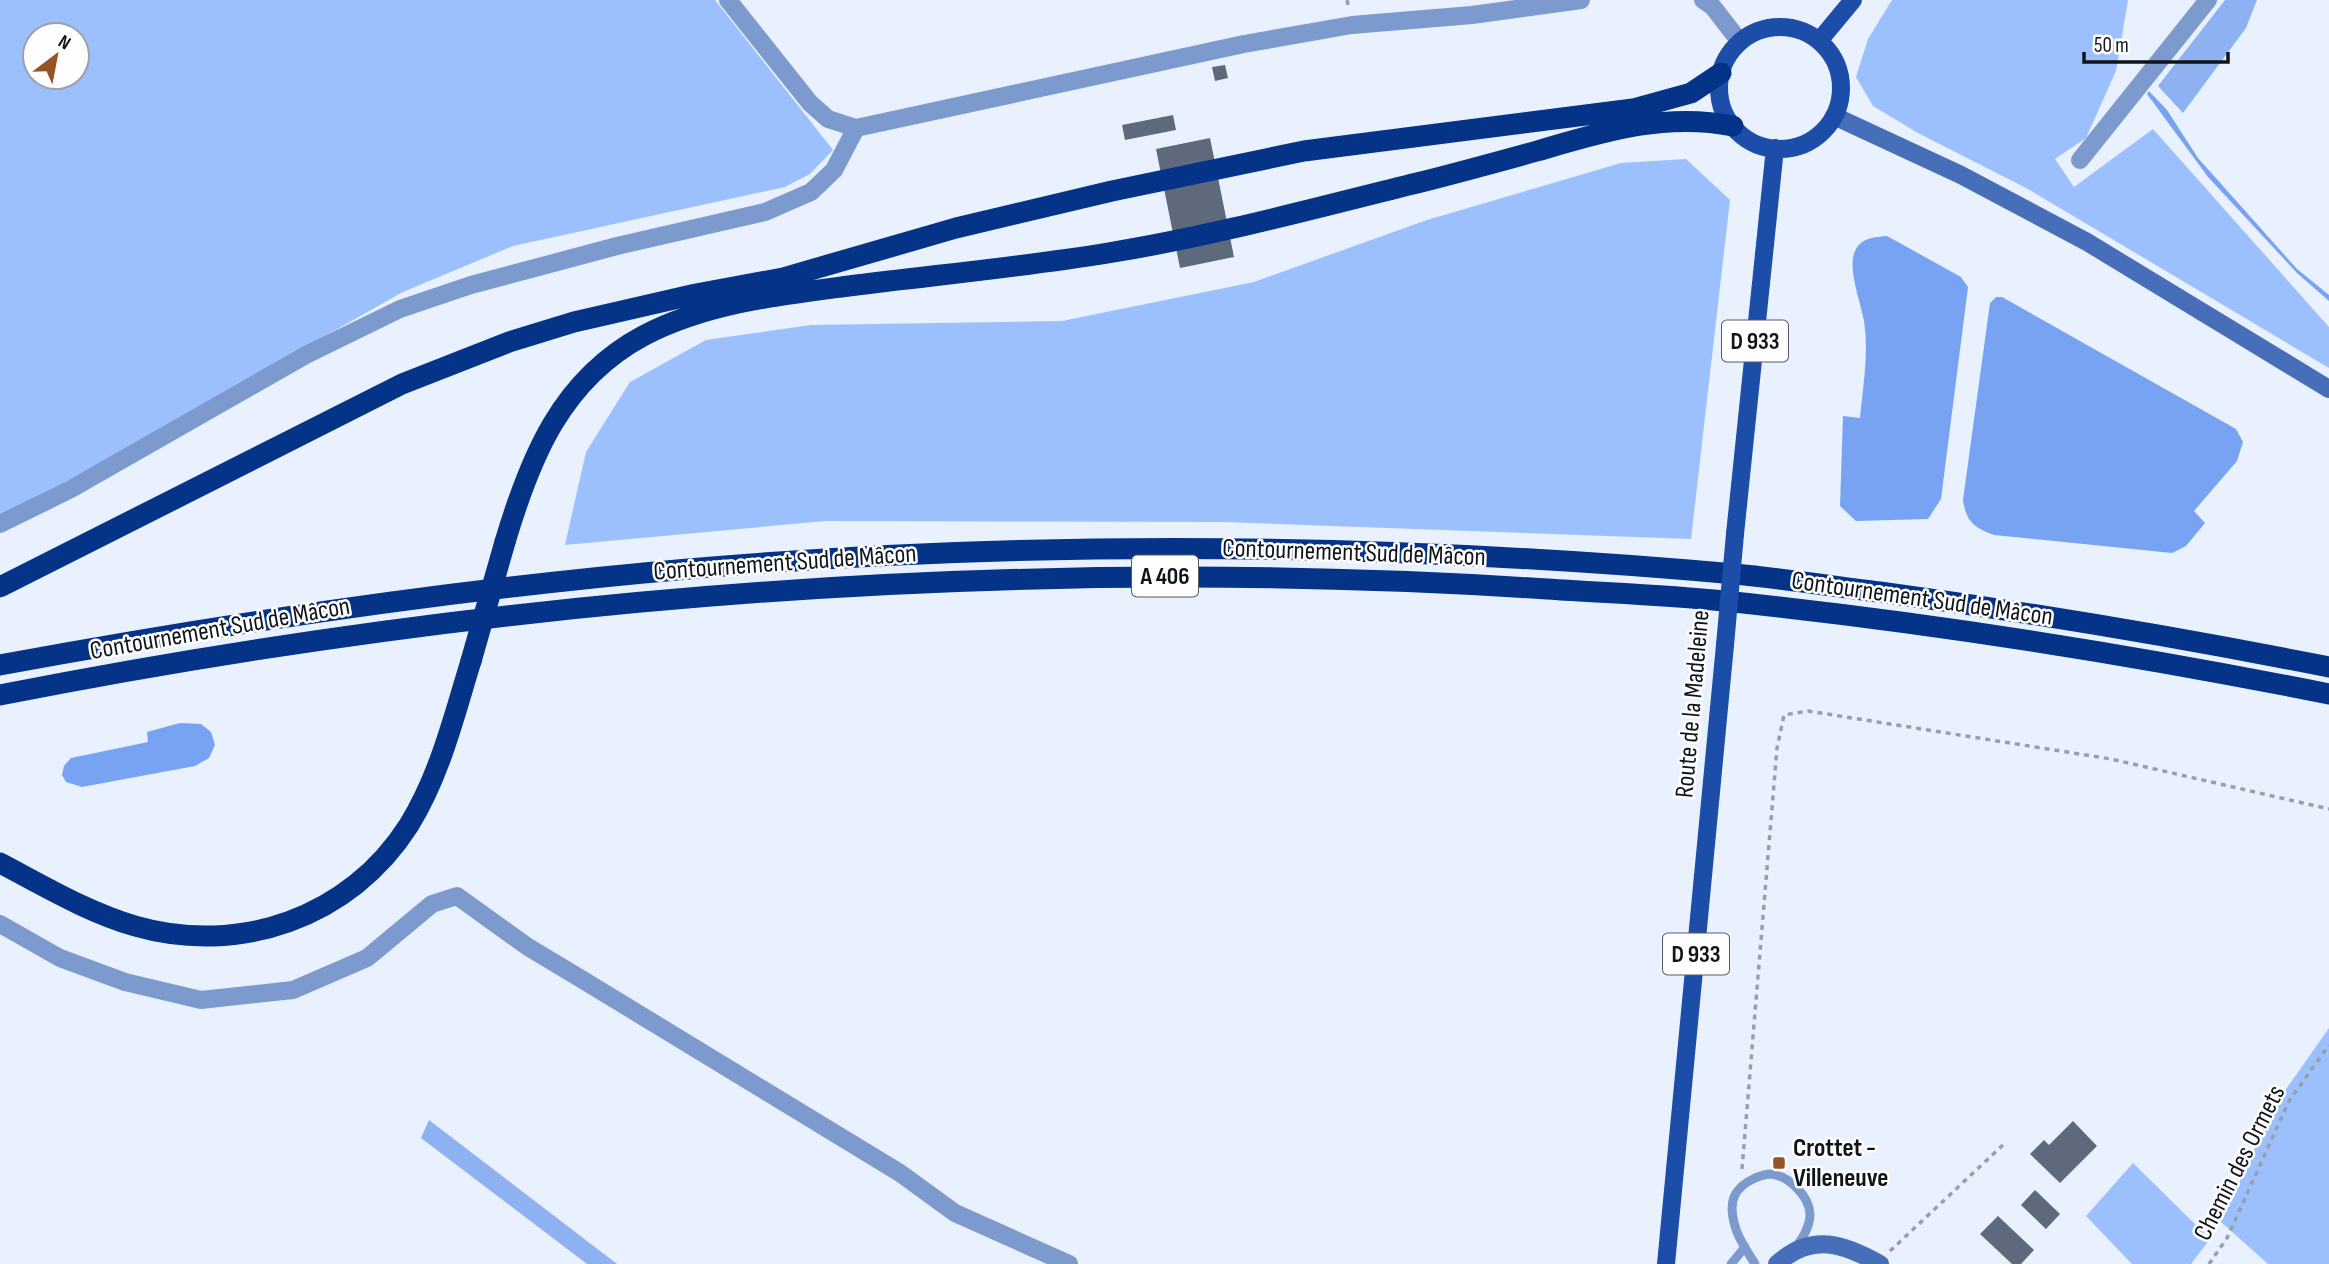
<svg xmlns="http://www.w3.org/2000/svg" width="2329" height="1264" font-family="'Sofia Sans Condensed',sans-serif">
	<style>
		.green { fill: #9cc0fe; fill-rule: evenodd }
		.forest { fill: #8db1f1 }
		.water { fill: #77a3f2 }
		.building { fill: #5e697b }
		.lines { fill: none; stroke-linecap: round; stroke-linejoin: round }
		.path { stroke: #999faa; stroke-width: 3.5; stroke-dasharray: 5 5; stroke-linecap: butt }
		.lane { stroke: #7d9ace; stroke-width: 9 }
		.street { stroke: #7d9ace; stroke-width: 18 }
		.secondary { stroke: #466eb9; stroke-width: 18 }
		.primary { stroke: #1c4da9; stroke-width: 18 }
		.highway { stroke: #053387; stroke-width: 21 }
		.primary-bridge { stroke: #1c4da9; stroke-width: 18 }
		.highway-bridge { stroke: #053387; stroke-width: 21 }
		.poi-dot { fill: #975326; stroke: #fefefe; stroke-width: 2.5 }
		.labels { text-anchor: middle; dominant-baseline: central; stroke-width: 5; stroke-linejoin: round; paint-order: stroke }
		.shield { fill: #fefefe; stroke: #575a5f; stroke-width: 2 }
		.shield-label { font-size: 24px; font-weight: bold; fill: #10141b }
		.street-label { font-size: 26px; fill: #10141b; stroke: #fefefe }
		.poi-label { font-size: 26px; font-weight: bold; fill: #10141b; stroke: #fefefe; text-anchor: start }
	</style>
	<rect width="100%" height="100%" fill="#e9f1fe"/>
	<path class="green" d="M 0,0 L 715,0 L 833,150 L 810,174 L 785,187 L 513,246 L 403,292 L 71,479 L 0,515 ZM 35,35 L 77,35 L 77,77 L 35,77 Z
		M 1892,0 L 2128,0 L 2116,71 L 2086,138 L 2055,159 L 2074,187 L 2153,129 L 2329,327 L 2329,368 L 2028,189 L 1918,133 L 1873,106 L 1856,77 L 1868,39 Z
		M 1686,159 L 1730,200 L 1691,539 L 1224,522 L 825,521 L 565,545 L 586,452 L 630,382 L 706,340 L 811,325 L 1062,321 L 1254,282 L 1427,220 L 1621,163 Z
		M 2329,1028 L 2329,1264 L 2268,1264 L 2221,1222 L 2275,1105 Z
		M 2133,1163 L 2210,1239 L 2191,1264 L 2132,1264 L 2086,1216 Z"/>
	<path class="forest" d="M 2225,0 L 2257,0 L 2246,28 L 2183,113 L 2158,86 Z
		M 429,1120 L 617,1264 L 587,1264 L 421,1138 Z"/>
	<path class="water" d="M 2149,91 L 2167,110 L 2198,158 L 2297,269 L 2329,295 L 2329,301 L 2297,273 L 2208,177 L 2147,94 Z
		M 1887,236 L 1961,277 L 1968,287 L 1941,499 L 1928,519 L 1856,521 L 1840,506 L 1843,416 L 1860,418 C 1863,386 1869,353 1864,321 C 1861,303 1847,268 1855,251 C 1861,238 1874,237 1887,236 Z
		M 1996,297 L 2002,297 L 2236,429 L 2243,442 L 2237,461 L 2194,511 L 2205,523 L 2186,546 L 2172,553 L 1994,535 C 1974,528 1966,521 1963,500 L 1990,303 Z
		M 180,723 L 201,724 L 211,732 L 215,745 L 209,758 L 195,766 L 82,787 L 66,782 L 62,775 L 64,766 L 71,758 L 148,742 L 147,732 Z"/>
	<path class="building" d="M 1225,65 L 1228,78 L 1215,81 L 1212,67 Z
		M 1173,115 L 1176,130 L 1125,140 L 1122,125 Z
		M 1210,138 L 1234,257 L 1180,268 L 1156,149 Z
		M 2073,1121 L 2097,1146 L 2060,1183 L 2030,1154 L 2044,1140 L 2049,1145 Z
		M 2035,1190 L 2060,1214 L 2046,1229 L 2021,1205 Z
		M 1998,1216 L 2034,1250 L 2021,1264 L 2012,1264 L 1980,1234 Z"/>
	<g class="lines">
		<path class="path" d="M 1347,0 L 1349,9
			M 1742,1169 L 1777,748 L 1784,715 L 1808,711 L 2111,759 L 2329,809
			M 1890,1251 L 2004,1144
			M 2209,1264 L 2227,1238 L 2289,1101 L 2329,1045"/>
		<path class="lane" d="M 1731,1264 L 1745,1247
			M 1755,1264 C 1748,1252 1738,1239 1735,1226 C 1728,1202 1733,1188 1755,1178 C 1760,1176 1766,1174 1771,1174 C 1789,1176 1809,1196 1810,1214 C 1810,1227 1803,1238 1795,1248"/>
		<path class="street" d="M 728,0 L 810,103 L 828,119 L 856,128 L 1244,44 L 1352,25 L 1472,15 L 1581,0
			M 1703,0 L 1713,7 L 1740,42
			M 2080,160 L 2208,0
			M 0,524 L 71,489 L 306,355 L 400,309 L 471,285 L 617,246 L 765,212 L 811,192 L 834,170 L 856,128
			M 0,924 L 60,958 L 125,982 L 201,1000 L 293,990 L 367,958 L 432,904 L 457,896 L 528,947 L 578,977 L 900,1173 L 955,1213 L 1069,1264"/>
		<path class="secondary" d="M 1834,116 L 1961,175 L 2087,242 L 2329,389
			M 1777,1264 C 1812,1232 1844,1244 1880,1264"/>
		<path class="primary" d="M1719 88a61 61 0 1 1 122 0a61 61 0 1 1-122 0Z
			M 1819,41 L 1853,0
			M 1735,534 L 1775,148
			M 1666,1264 L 1725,645"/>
		<path class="highway" d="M 505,542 C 530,458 561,380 643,336 C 706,303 779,295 849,286 C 935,275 1023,267 1108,253 C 1213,236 1315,208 1417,183 C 1457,173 1497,162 1537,151 C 1602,132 1665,112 1733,126
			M 0,587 L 402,384 L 509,342 L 574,322 L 696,294 L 783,278 L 956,228 L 1112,191 L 1304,151 L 1633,109 L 1691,93 L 1721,73
			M 0,665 C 228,623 457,589 688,569 C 1036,539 1388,543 1735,574 C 1786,579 1837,587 1887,593 C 2035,613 2182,638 2329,667
			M 0,695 C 513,594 1025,555 1547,589 C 1606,593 1665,595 1724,601 C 1927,622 2129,654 2329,694
			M 0,863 C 44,886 87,912 135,926 C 239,956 350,918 409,825 C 440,775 454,716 471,661"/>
		<path class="primary-bridge" d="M 1725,645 L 1735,534"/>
		<path class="highway-bridge" d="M 471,661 L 505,542"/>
	</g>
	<rect class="poi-dot" x="1772" y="1156" width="14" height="14" rx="3.5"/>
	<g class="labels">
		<g class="shield">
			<rect x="1722" y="320.5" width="66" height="41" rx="5"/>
			<rect x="1132" y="555.5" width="66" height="41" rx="5"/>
			<rect x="1663" y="933.5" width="66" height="41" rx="5"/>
		</g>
		<g class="shield-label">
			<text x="1755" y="341">D 933</text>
			<text x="1165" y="576">A 406</text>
			<text x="1696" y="954">D 933</text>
		</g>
		<g class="street-label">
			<text transform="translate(1354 553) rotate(2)">Contournement Sud de Mâcon</text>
			<text transform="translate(785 563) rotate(-4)">Contournement Sud de Mâcon</text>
			<text transform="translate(1922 599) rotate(8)">Contournement Sud de Mâcon</text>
			<text transform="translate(220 629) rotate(-10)">Contournement Sud de Mâcon</text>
			<text transform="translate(1693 704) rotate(-85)">Route de la Madeleine</text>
			<text transform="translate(2240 1163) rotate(-63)">Chemin des Ormets</text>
		</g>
		<g class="poi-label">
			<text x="1793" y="1148">Crottet -<tspan x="1793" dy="30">Villeneuve</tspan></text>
		</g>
	</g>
	<g transform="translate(56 56) rotate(32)"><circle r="33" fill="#fefefe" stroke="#9fa0a3" stroke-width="2"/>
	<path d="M0-5L12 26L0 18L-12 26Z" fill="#975326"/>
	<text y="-10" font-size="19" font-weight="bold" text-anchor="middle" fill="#10141b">N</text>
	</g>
	<path d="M2084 52v10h144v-10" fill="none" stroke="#10141b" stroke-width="3.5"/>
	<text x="2094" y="52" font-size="21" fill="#10141b" stroke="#fefefe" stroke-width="5" paint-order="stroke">50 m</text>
</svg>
